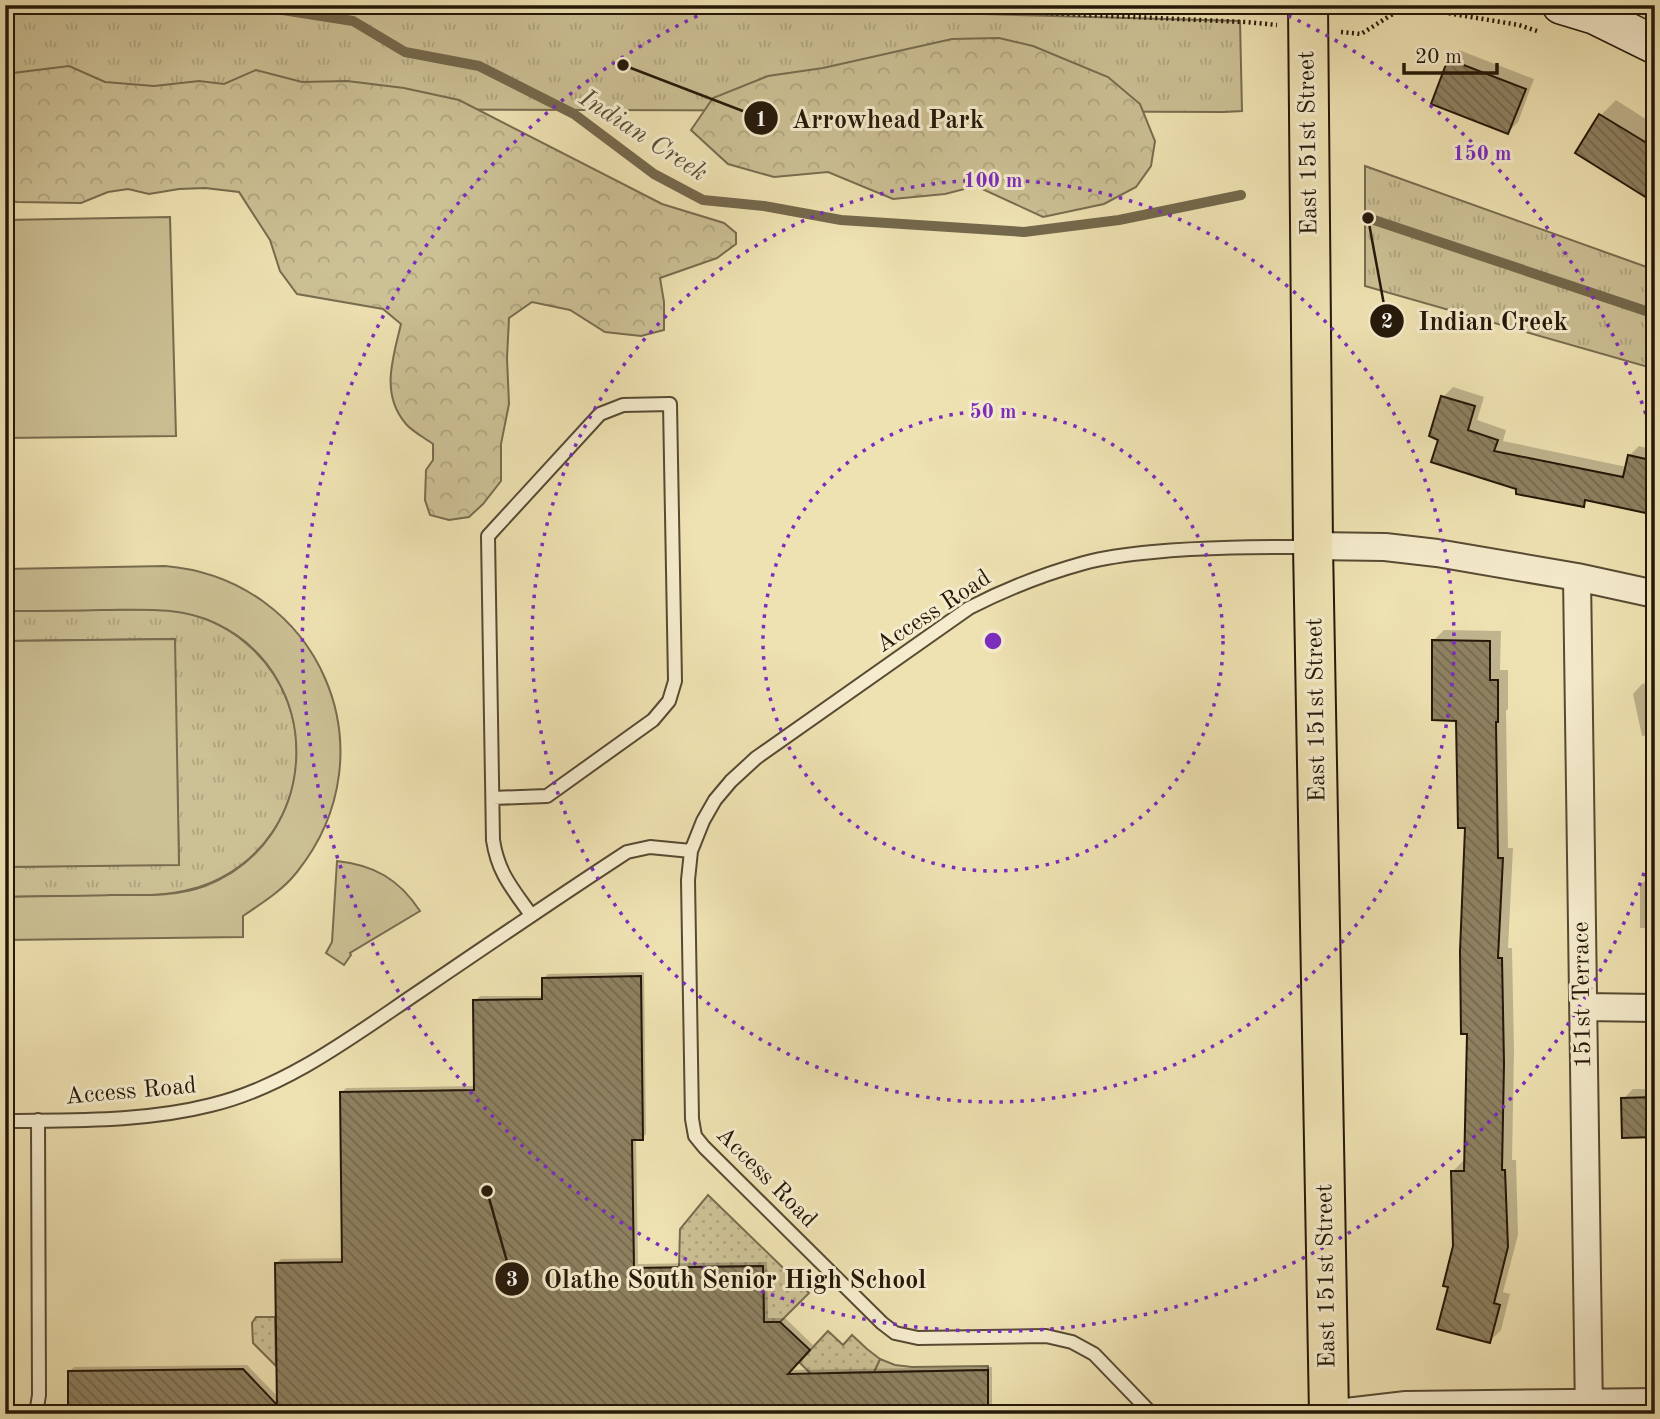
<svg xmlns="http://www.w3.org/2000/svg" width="1660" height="1419" font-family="'Old Standard TT',serif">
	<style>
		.grass { fill: url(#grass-tufts); stroke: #786c4f; stroke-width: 2 }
		.forest { fill: url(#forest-crowns); stroke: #786c4f; stroke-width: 2 }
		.garden { fill: url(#garden-dots); stroke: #786c4f; stroke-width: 2 }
		.pitch { fill: #ccc095; stroke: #786c4f; stroke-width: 2 }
		.shadow { fill: #0003 }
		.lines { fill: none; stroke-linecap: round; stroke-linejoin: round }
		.stream { stroke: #74684c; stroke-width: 10 }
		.building { fill: url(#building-back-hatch); stroke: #241809; stroke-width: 2 }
		.lane-casing { stroke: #574a33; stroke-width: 16 }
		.street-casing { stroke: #574a33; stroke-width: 30 }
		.secondary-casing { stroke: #241809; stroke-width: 40 }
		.primary-casing { stroke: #241809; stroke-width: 42 }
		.path { stroke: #241809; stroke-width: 4.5; stroke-dasharray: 2 3.5; stroke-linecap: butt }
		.lane { stroke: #f5eccd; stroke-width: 12 }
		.street { stroke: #f5eccd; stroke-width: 26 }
		.secondary { stroke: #f5eccd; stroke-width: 37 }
		.primary { stroke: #efe2b2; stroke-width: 38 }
		.ring { fill: none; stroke: #7b2cbf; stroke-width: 3.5; stroke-dasharray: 3.5 7 }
		.labels { text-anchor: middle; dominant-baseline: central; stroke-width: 6; stroke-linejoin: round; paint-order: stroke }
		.street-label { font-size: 24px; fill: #241809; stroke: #f5eccd }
		.water-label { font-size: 26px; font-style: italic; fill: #5a4d36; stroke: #f5eccd }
		.centre { fill: #7b2cbf; stroke: #f5eccd; stroke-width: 3.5 }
		.ring-label { font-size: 21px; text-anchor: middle; font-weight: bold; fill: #7b2cbf; stroke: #f5eccd; stroke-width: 6; stroke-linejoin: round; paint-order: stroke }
		.leader { fill: none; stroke: #241809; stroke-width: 2.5 }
		.callout-dot { fill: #241809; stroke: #f5eccd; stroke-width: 2.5 }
		.mark-label { font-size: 21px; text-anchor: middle; font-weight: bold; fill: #fff }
		.callout-label { font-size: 26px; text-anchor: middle; font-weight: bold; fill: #241809; stroke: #f5eccd; stroke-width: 6; stroke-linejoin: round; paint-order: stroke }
	</style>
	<defs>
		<pattern id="grass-tufts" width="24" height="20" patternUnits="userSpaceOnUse" patternTransform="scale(1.75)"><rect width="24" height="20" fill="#ccc095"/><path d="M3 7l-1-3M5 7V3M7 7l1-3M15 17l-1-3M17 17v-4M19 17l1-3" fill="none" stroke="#afa47f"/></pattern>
		<pattern id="forest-crowns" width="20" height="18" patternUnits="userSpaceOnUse" patternTransform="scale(1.75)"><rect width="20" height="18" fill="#ccc095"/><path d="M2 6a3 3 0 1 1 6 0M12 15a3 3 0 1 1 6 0" fill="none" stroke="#afa47f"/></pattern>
		<pattern id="garden-dots" width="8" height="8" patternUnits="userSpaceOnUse" patternTransform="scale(1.75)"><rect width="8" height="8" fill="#ccc095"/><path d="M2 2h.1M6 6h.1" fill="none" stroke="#afa47f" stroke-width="1.8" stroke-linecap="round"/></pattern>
		<pattern id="building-back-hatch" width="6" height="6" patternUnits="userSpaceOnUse" patternTransform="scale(1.75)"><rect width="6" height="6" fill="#8e8161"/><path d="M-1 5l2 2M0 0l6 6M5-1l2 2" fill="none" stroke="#74694e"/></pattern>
	</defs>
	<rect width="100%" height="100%" fill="#efe2b2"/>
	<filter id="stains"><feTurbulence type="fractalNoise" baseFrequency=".00286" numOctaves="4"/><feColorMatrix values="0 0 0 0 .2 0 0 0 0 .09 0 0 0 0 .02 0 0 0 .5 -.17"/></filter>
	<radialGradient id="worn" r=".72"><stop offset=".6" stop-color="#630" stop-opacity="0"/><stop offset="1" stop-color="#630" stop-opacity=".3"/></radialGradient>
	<path class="grass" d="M 5,5 L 800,5 L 836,10 L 1240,21 L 1242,111 L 1224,112 L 5,108 Z
		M 1365,166 L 1655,270 L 1655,369 L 1365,286 Z
		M 165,609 C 195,613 224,623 247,644 C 323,709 310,831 221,878 C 184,898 142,895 101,896 C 69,896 37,896 5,897 L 5,867 L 179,864 L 174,639 L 5,641 L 5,611 Z
		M 880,1359 L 895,1365 L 912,1367 L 988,1366 L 988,1370 L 874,1372 Z"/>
	<path class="forest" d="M 999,38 L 1033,46 L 1108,77 L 1140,104 L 1155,141 L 1151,166 L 1136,187 L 1104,204 L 1043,217 L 976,186 L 945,194 L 893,199 L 828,172 L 774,177 L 728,164 L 691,130 L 713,98 L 768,76 L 823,68 L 952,39 Z
		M 69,66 L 105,82 L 154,86 L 199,81 L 224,84 L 256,70 L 302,82 L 347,81 L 404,88 L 459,100 L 662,204 L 724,223 L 736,233 L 736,244 L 717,258 L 660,278 L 664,302 L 664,330 L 641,336 L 605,332 L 570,310 L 532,302 L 509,318 L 507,358 L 509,404 L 501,444 L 501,481 L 483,504 L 469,517 L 449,520 L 430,515 L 425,500 L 426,470 L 433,460 L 433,444 C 425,438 413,432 406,424 C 380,394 393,358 401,324 L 383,309 L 297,294 L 280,271 L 270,240 L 239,192 L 205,188 L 179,189 L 149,194 L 128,189 L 108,192 L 81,203 L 17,202 L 5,200 L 5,74 Z"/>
	<path class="garden" d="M 708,1195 L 809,1293 L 780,1322 L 764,1322 L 763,1266 L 679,1267 L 680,1229 Z
		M 256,1317 L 275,1317 L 276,1366 L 253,1343 L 252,1323 Z
		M 828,1331 L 843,1345 L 852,1335 L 867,1349 L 880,1359 L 874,1372 L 828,1373 L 814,1377 L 799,1362 Z"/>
	<path class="pitch" d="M 170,217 L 176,436 L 5,438 L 5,220 Z
		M 165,566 C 319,579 394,751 297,872 C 282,891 262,903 243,916 L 243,937 L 5,940 L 5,897 C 41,896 76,896 111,895 C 143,895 175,897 205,886 C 322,841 328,676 215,623 C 179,606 139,610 101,610 C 69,611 37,611 5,611 L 5,569 Z
		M 175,639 L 179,865 L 5,867 L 5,641 Z
		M 337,861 C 374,865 399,879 420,911 L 350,953 L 351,955 L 344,965 L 326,953 L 332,942 Z"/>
	<path class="shadow" d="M 1459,50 L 1534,79 L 1518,122 L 1508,132 L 1449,60 Z
		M 1616,100 L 1655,125 L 1655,199 L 1578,153 L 1601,115 Z
		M 1453,387 L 1484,397 L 1477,420 L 1506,430 L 1503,441 L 1627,467 L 1629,456 L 1639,446 L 1655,450 L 1655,514 L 1589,499 L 1583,505 L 1518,488 L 1440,439 L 1431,435 L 1443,397 Z
		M 1444,630 L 1501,631 L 1500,670 L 1508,670 L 1508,709 L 1506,711 L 1508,848 L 1513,848 L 1508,948 L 1512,948 L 1514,1051 L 1512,1160 L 1516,1160 L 1518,1235 L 1503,1292 L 1510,1294 L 1501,1330 L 1490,1341 L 1450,1286 L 1455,1246 L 1452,1172 L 1463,1161 L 1466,1161 L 1468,1032 L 1467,826 L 1458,719 L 1433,641 Z
		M 1655,681 L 1655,734 L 1642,736 L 1633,694 L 1642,684 Z
		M 1649,876 L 1655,876 L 1655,928 L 1640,928 L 1640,886 Z
		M 644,972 L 646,1134 L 642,1138 L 636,1138 L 638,1264 L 767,1262 L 768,1318 L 785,1318 L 813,1345 L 789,1370 L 992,1367 L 992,1414 L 70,1414 L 69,1372 L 74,1367 L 247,1365 L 279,1398 L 277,1263 L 281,1259 L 344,1258 L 342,1092 L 346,1088 L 476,1086 L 475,1001 L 480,996 L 544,996 L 544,978 L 548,974 Z
		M 1633,1089 L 1655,1089 L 1655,1136 L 1623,1099 Z
		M 1655,1286 L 1655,1310 L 1645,1306 Z"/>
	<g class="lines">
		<path class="stream" d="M 164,5 L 270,8 L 353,21 L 405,52 L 479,66 L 574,114 L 654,174 L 703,200 L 764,206 L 841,220 L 1024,232 L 1119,220 L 1241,195
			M 1368,218 L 1655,314"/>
	</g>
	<path class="building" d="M 1448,59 L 1526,89 L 1508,134 L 1431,104 Z
		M 1599,114 L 1655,148 L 1655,203 L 1575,153 Z
		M 1441,396 L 1475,406 L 1468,430 L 1498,440 L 1494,451 L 1623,477 L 1628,455 L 1655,461 L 1655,515 L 1585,500 L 1584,507 L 1516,494 L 1516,489 L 1431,462 L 1438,440 L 1429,436 Z
		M 1432,640 L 1490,641 L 1490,680 L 1498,680 L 1498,722 L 1496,722 L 1498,858 L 1503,858 L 1498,958 L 1502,958 L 1504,1063 L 1502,1170 L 1505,1170 L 1508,1247 L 1494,1303 L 1500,1305 L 1490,1343 L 1437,1329 L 1448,1287 L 1443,1286 L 1453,1246 L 1451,1171 L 1464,1171 L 1467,1034 L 1461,1034 L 1460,951 L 1465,828 L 1458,828 L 1456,721 L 1432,720 Z
		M 641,976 L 643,1140 L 632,1140 L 634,1268 L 763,1266 L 764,1322 L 780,1322 L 810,1350 L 788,1374 L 988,1370 L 988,1414 L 68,1414 L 68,1371 L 243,1369 L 277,1405 L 275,1263 L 342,1262 L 340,1092 L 474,1090 L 473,1000 L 542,999 L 542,978 Z
		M 1655,1097 L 1655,1137 L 1622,1138 L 1621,1098 Z"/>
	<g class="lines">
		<g class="lane-casing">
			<path id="lane" d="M 493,798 L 547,796 L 653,720 L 669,701 L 675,681 L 670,404 L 623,405 L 600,414 L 488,536 L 493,840 C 498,873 512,888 531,915
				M 5,1121 C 74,1120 144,1122 211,1105 C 287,1087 356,1034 420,991 C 489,944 558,897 627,852 L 650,847 L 691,851
				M 36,1414 L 39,1395 L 38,1120
				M 1155,1414 L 1150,1412 L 1094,1354 L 1072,1342 L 1046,1336 L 918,1338 L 895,1333 L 882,1323 L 704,1147 L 695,1136 L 692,1119 L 688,880 L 691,851 L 703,821 L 715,800 L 731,781 L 756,758 L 969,608 C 1006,589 1044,574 1084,563 C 1106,557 1131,554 1153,552 C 1205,547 1257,547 1310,547"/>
		</g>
		<g class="street-casing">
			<path id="street" d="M 1313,546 L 1385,547 L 1437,553 L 1577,577 L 1655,594
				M 1577,577 L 1589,1414
				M 1584,1007 L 1655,1008
				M 1329,1414 L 1406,1405 L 1655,1402"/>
		</g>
		<g class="secondary-casing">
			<path id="secondary" d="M 1561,5 L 1594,15 L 1655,45"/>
		</g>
		<g class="primary-casing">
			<path id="primary" d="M 1308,5 L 1313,546 L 1329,1414"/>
		</g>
		<path class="path" d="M 798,5 L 953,9 L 1246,22 L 1277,25
			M 1341,32 L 1361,34 L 1399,10 L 1417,8 L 1519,25 L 1540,32"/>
		<use href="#lane" class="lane"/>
		<use href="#street" class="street"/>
		<use href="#secondary" class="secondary"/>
		<use href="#primary" class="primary"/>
	</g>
	<g class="ring">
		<circle cx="993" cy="641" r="230"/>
		<circle cx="993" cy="641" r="461"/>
		<path d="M1654 843A691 691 0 1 1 717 7M1269 7A691 691 0 0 1 1654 439"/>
	</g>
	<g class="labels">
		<g class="street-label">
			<text transform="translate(1309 143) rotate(-91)">East 151st Street</text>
			<text transform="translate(934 612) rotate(-33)">Access Road</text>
			<text transform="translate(1317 710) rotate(-91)">East 151st Street</text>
			<text transform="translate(1583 995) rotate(-91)">151st Terrace</text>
			<text transform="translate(131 1092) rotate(-5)">Access Road</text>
			<text transform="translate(766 1178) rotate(45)">Access Road</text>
			<text transform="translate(1327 1276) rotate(-91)">East 151st Street</text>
		</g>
		<g class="water-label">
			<text transform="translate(643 136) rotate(33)">Indian Creek</text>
		</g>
	</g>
	<circle cx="993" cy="641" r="10" class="centre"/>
	<g class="ring-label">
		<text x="1482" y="160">150 m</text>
		<text x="993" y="187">100 m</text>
		<text x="993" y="418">50 m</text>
	</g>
	<path class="leader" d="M623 65L761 118M1368 218L1387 321M487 1191L512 1279"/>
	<g class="callout-dot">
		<circle cx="623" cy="65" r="7"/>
		<circle cx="1368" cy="218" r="7"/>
		<circle cx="487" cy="1191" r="7"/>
		<circle cx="761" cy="118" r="18"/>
		<circle cx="1387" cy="321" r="18"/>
		<circle cx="512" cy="1279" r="18"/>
	</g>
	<g class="mark-label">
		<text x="761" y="126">1</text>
		<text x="1387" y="328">2</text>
		<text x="512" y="1286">3</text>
	</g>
	<g class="callout-label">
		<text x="888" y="128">Arrowhead Park</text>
		<text x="1493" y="330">Indian Creek</text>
		<text x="735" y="1288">Olathe South Senior High School</text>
	</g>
	<rect width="1660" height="1419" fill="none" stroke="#efe2b2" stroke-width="28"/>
	<rect x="7" y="7" width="1646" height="1405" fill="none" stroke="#241809" stroke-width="3.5"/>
	<rect x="14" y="14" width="1632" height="1391" fill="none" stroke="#241809" stroke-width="2"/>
	<path d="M1404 63v10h93v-10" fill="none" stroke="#241809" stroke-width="3.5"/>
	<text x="1415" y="63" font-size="21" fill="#241809" stroke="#f5eccd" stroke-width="5" paint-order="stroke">20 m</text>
	<rect width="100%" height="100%" filter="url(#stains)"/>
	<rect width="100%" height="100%" fill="url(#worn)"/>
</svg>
